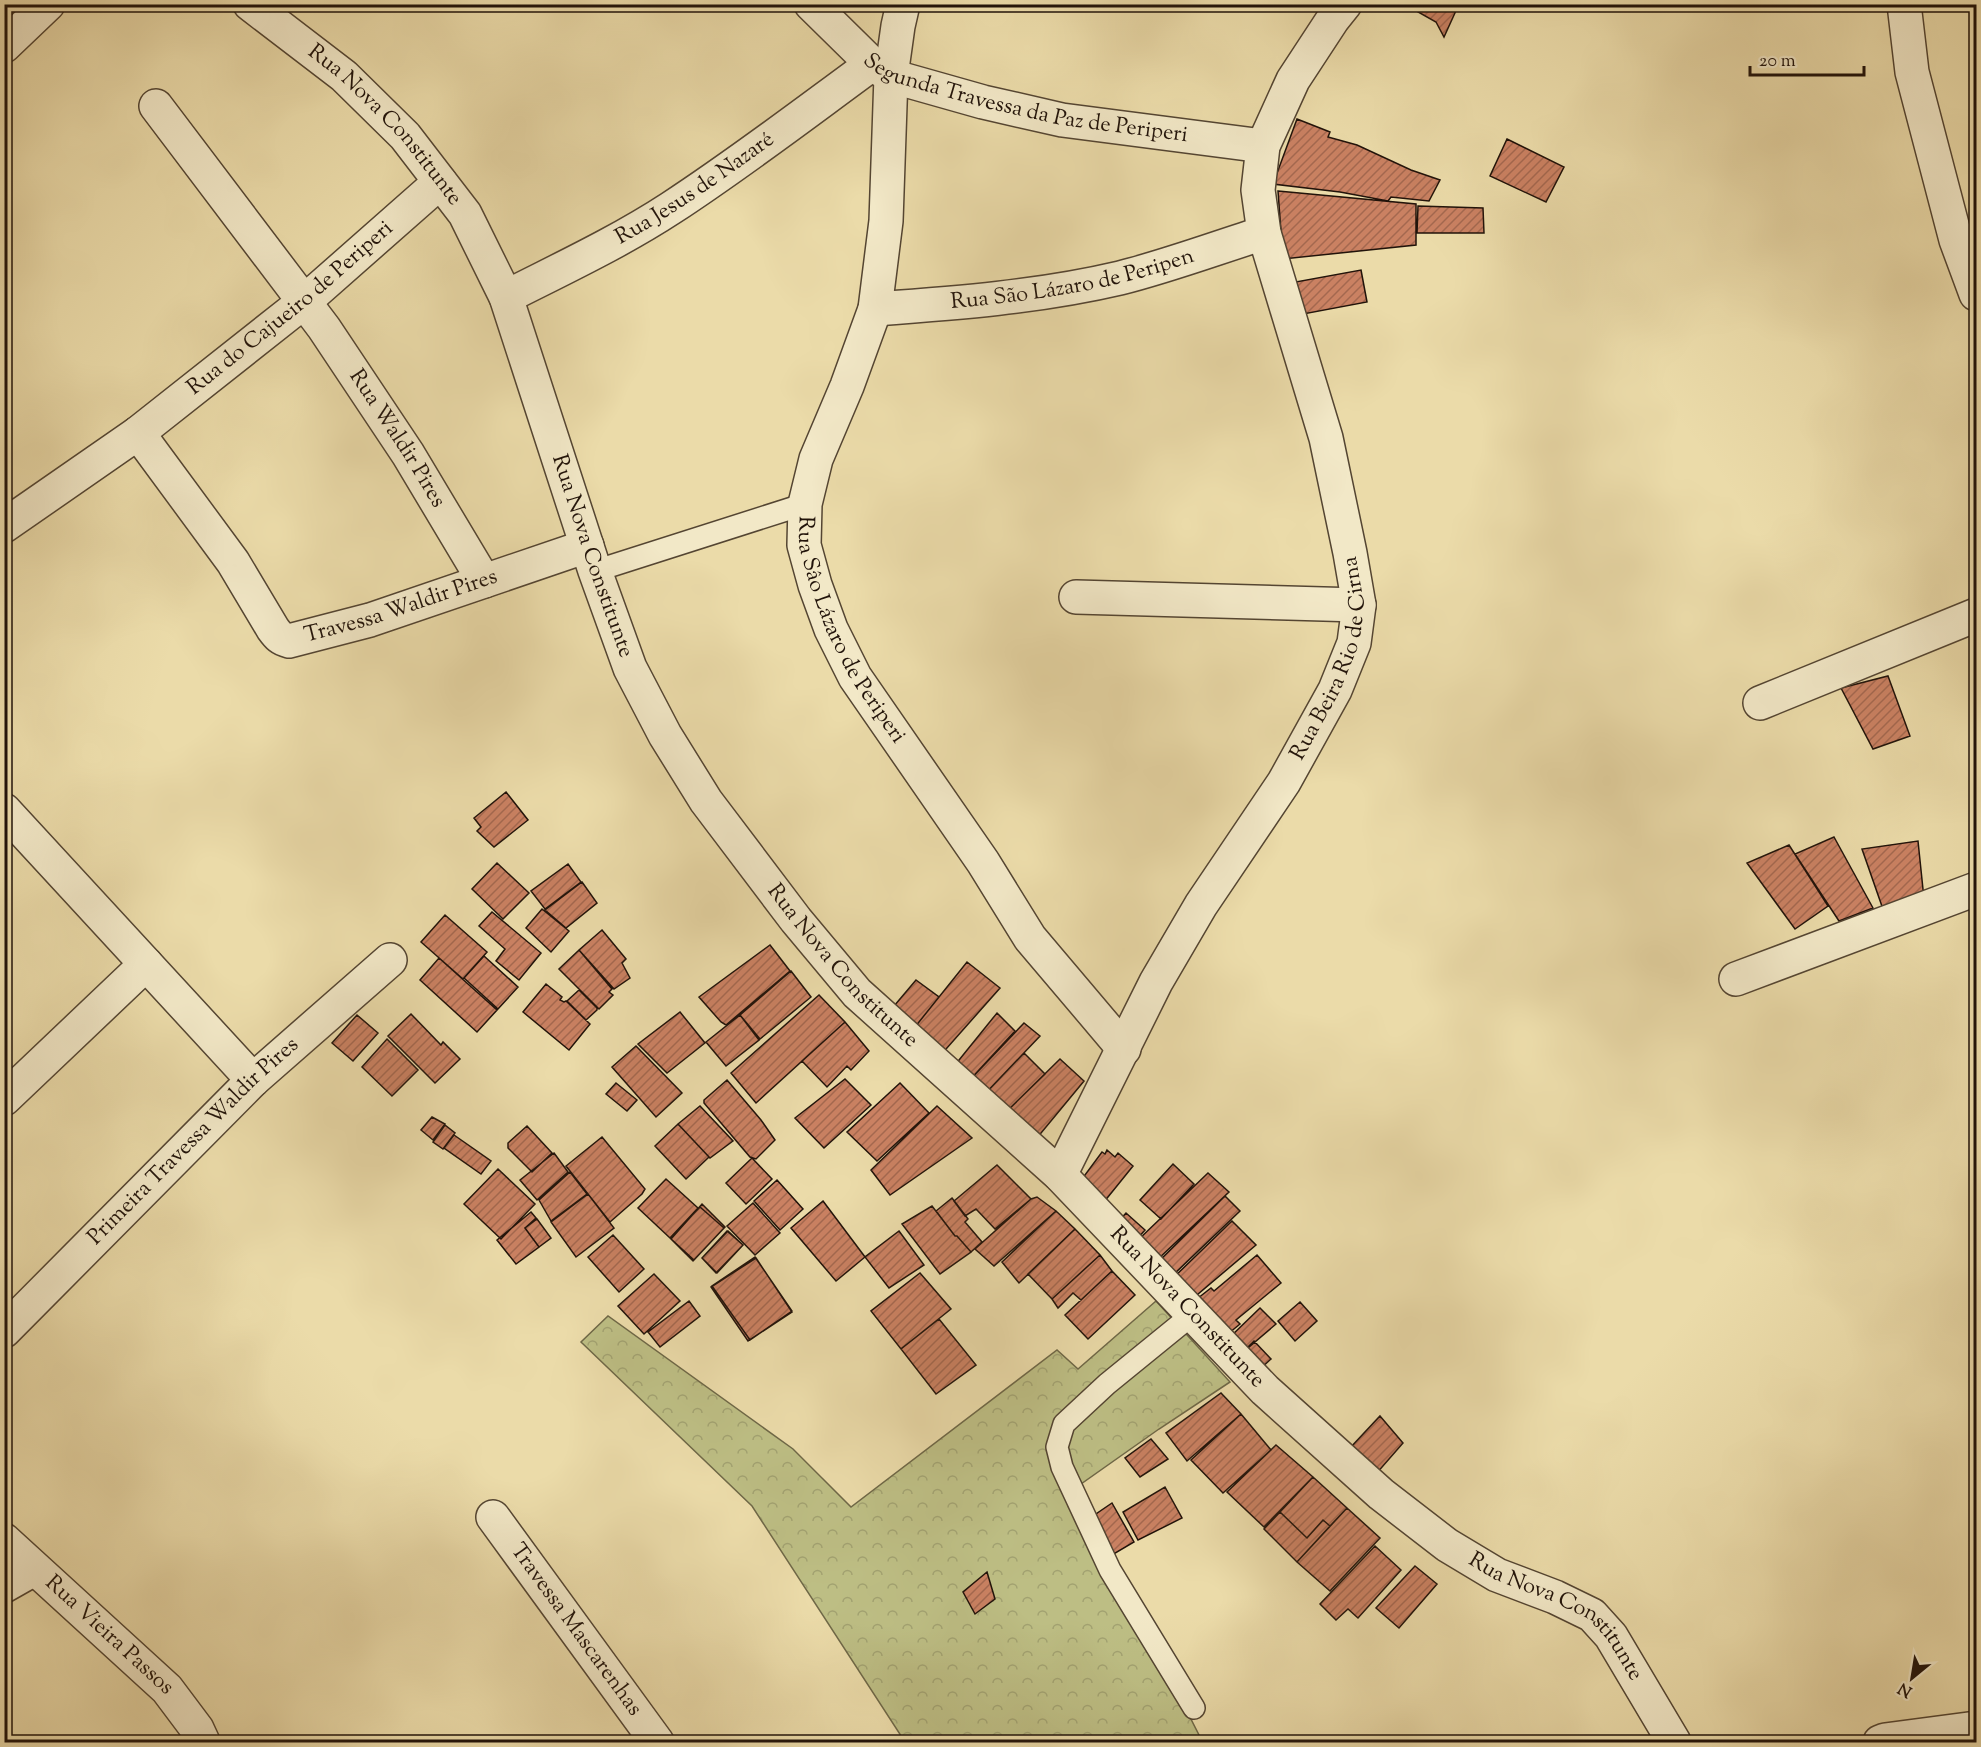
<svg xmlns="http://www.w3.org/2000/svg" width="1981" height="1747" font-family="'Sorts Mill Goudy',serif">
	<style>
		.park { fill: url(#park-crowns); stroke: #6f6847; stroke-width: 1.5 }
		.building { fill: url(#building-hatch); stroke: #21130a; stroke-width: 1.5 }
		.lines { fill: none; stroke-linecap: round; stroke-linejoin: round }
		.service-casing { stroke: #544532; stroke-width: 24 }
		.minor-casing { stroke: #544532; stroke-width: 36 }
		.service { stroke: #f2e8c7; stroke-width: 21 }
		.minor { stroke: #f2e8c7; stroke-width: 33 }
		.labels { text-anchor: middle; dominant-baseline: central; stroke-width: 6; stroke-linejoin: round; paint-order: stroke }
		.street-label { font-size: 22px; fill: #21130a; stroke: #f2e8c7 }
	</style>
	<defs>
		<pattern id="park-crowns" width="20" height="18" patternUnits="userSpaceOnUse" patternTransform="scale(1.5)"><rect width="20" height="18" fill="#bdbe84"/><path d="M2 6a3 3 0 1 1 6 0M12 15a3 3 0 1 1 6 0" fill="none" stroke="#a2a271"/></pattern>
		<pattern id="building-hatch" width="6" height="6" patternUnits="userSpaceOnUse" patternTransform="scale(1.5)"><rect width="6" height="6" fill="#ca8162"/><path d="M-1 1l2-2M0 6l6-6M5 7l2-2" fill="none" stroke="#a4684f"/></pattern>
	</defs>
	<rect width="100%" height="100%" fill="#ebdba9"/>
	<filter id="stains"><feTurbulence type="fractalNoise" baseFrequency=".00333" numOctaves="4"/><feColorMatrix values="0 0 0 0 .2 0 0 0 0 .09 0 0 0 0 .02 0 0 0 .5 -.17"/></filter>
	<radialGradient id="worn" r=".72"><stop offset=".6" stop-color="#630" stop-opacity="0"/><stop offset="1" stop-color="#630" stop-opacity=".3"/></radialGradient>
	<path class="park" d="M 1156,1301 L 1230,1382 L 1159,1429 L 1074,1489 L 1200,1737 L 1189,1742 L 905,1742 L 752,1506 L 581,1342 L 608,1316 L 793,1449 L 851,1507 L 1057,1350 L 1078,1369 Z"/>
	<path class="building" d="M 1404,4 L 1459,4 L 1444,37 L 1436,22 Z
		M 1297,119 L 1330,132 L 1328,137 L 1357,145 L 1411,170 L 1440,180 L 1429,201 L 1391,197 L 1388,201 L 1340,192 L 1273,184 Z
		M 1507,139 L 1564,167 L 1546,202 L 1490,176 Z
		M 1278,191 L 1416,204 L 1416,245 L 1283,259 Z
		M 1418,206 L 1483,208 L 1484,233 L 1417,233 Z
		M 1361,270 L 1367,302 L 1298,315 L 1290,283 Z
		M 1888,676 L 1910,736 L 1873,749 L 1841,688 Z
		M 506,792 L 528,820 L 494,847 L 477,831 L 481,827 L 474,818 Z
		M 1834,837 L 1873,908 L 1839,921 L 1795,854 Z
		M 1918,841 L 1924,899 L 1884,912 L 1862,849 Z
		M 1789,845 L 1828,906 L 1795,929 L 1747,863 Z
		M 497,863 L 529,893 L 503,919 L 472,889 Z
		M 568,864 L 581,882 L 545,909 L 531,891 Z
		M 582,882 L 597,903 L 566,928 L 545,910 Z
		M 542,909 L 569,931 L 551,952 L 526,928 Z
		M 492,912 L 541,953 L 519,980 L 496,961 L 505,949 L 479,926 Z
		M 445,915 L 487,952 L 463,979 L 421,942 Z
		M 602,930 L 626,959 L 622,963 L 630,978 L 614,989 L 579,950 Z
		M 770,945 L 790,971 L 726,1025 L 721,1022 L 699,997 Z
		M 579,950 L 612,989 L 609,992 L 613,995 L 599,1009 L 559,969 Z
		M 484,956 L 518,987 L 498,1009 L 464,978 Z
		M 439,958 L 497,1010 L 477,1032 L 420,980 Z
		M 967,962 L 1000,988 L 939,1057 L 911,1032 Z
		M 791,971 L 811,997 L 760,1039 L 740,1015 Z
		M 916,980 L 939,997 L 911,1032 L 889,1012 Z
		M 546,984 L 562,997 L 560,1000 L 564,1002 L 566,1001 L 590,1024 L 569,1050 L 523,1012 Z
		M 579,990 L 597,1008 L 597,1010 L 586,1020 L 567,1001 Z
		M 819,995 L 845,1022 L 756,1103 L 731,1073 Z
		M 680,1012 L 705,1043 L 667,1073 L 638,1044 Z
		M 997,1013 L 1015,1031 L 966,1084 L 951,1070 Z
		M 411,1014 L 441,1045 L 443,1042 L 460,1059 L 435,1083 L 388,1036 Z
		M 357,1015 L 378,1033 L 353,1061 L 332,1043 Z
		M 740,1015 L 759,1040 L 726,1066 L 706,1042 Z
		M 845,1022 L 869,1051 L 851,1070 L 847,1066 L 827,1087 L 802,1061 Z
		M 1024,1023 L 1040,1036 L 981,1098 L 966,1084 Z
		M 387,1039 L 418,1070 L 392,1096 L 362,1067 Z
		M 636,1046 L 682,1093 L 656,1117 L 612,1067 Z
		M 1024,1053 L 1045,1074 L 1002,1116 L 981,1098 Z
		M 1060,1059 L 1084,1081 L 1032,1144 L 1002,1116 Z
		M 845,1079 L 871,1105 L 824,1148 L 795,1118 Z
		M 727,1080 L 761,1120 L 775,1140 L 756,1159 L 750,1157 L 704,1103 L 704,1100 Z
		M 616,1083 L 637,1100 L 627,1111 L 606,1094 Z
		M 900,1083 L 929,1113 L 877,1161 L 847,1132 Z
		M 700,1106 L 733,1141 L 710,1158 L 678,1124 Z
		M 937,1106 L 972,1138 L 890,1195 L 871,1170 Z
		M 432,1117 L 445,1124 L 433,1140 L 421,1130 Z
		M 678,1124 L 709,1157 L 686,1179 L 655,1146 Z
		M 445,1125 L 455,1133 L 443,1149 L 433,1142 Z
		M 527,1126 L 552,1153 L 532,1172 L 508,1148 L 508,1143 Z
		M 454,1135 L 491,1161 L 481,1174 L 444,1148 Z
		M 602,1137 L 645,1189 L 642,1194 L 610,1222 L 566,1166 Z
		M 1107,1150 L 1115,1157 L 1118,1153 L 1133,1166 L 1104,1202 L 1079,1183 L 1102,1152 L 1105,1154 Z
		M 554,1153 L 568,1172 L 537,1200 L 520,1180 Z
		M 752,1158 L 772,1179 L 746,1204 L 726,1183 Z
		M 1173,1164 L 1194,1184 L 1161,1219 L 1140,1200 Z
		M 997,1165 L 1031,1199 L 995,1229 L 976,1209 L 965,1216 L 954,1201 Z
		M 498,1169 L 535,1204 L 501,1239 L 464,1204 Z
		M 570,1172 L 587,1194 L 551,1221 L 539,1200 Z
		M 1208,1173 L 1229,1192 L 1156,1261 L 1137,1241 Z
		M 666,1179 L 698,1208 L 670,1238 L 638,1208 Z
		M 777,1180 L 803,1209 L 780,1230 L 754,1201 Z
		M 588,1194 L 614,1228 L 576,1257 L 551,1222 Z
		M 1225,1196 L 1240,1211 L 1170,1278 L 1157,1263 Z
		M 1037,1197 L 1056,1211 L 994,1266 L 975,1249 L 1031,1199 Z
		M 952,1198 L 968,1219 L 965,1222 L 982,1242 L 971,1252 L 957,1236 L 955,1236 L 936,1211 Z
		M 823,1201 L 865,1257 L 836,1281 L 791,1228 Z
		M 753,1203 L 780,1233 L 755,1255 L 727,1226 Z
		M 702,1204 L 725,1227 L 693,1261 L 671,1239 Z
		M 932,1206 L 955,1236 L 957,1236 L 971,1252 L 940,1274 L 902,1224 Z
		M 700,1207 L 724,1228 L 694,1260 L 670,1238 Z
		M 1056,1211 L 1075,1229 L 1019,1283 L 1002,1262 Z
		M 531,1212 L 536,1218 L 525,1228 L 539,1247 L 516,1264 L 497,1240 Z
		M 1126,1213 L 1145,1230 L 1136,1240 L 1117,1223 Z
		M 537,1219 L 551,1238 L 539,1247 L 525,1228 Z
		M 1232,1221 L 1256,1245 L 1191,1300 L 1171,1280 Z
		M 1075,1229 L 1100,1255 L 1052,1299 L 1028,1274 Z
		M 727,1231 L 743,1245 L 716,1273 L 702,1258 Z
		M 728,1231 L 743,1245 L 717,1273 L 702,1258 Z
		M 899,1231 L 924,1265 L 889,1288 L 865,1257 Z
		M 613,1235 L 644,1269 L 619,1292 L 588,1257 Z
		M 1100,1255 L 1112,1271 L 1081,1300 L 1073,1293 L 1058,1308 L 1052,1299 Z
		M 1257,1255 L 1281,1283 L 1236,1320 L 1240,1324 L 1223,1338 L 1193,1302 L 1211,1288 L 1214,1291 Z
		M 755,1257 L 792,1311 L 750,1340 L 712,1286 Z
		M 756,1258 L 792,1312 L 748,1341 L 711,1287 Z
		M 1112,1271 L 1135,1295 L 1088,1339 L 1065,1315 Z
		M 920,1273 L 951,1309 L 901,1349 L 871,1311 Z
		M 654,1274 L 680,1301 L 644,1334 L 618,1306 Z
		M 689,1301 L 700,1316 L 660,1347 L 648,1332 Z
		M 1300,1302 L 1317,1321 L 1295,1341 L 1278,1321 Z
		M 1260,1308 L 1276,1324 L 1242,1353 L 1227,1340 Z
		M 939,1319 L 976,1365 L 936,1394 L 901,1349 Z
		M 1254,1341 L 1271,1359 L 1258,1371 L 1242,1353 Z
		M 1221,1393 L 1241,1414 L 1187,1461 L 1166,1433 Z
		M 1241,1414 L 1271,1450 L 1223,1493 L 1191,1460 Z
		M 1380,1416 L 1403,1443 L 1376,1474 L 1350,1448 Z
		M 1151,1439 L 1168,1459 L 1140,1477 L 1125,1458 Z
		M 1276,1445 L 1313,1477 L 1264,1527 L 1227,1492 Z
		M 1313,1477 L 1347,1508 L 1330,1526 L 1323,1520 L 1307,1538 L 1280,1512 Z
		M 1165,1487 L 1182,1518 L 1138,1540 L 1123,1512 Z
		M 1112,1503 L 1134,1542 L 1112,1555 L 1093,1516 Z
		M 1347,1508 L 1380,1538 L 1330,1591 L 1297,1562 Z
		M 1280,1512 L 1307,1538 L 1323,1520 L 1330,1526 L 1297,1562 L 1264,1529 Z
		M 1375,1546 L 1401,1570 L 1358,1618 L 1348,1609 L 1336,1620 L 1320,1604 Z
		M 1415,1566 L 1437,1584 L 1399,1628 L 1376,1608 Z
		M 987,1572 L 995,1599 L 975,1614 L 963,1592 Z"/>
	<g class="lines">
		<g class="service-casing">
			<path id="service" d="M 595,571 L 805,504
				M 1193,1314 L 1107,1384 L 1064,1424 L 1057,1447 L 1062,1467 L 1110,1570 L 1194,1708"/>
		</g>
		<g class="minor-casing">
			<g id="minor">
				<path id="s1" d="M 250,4 L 344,76 L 405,136 L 465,214 L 506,297 L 595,571 L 630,668 L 665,735 L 706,801 L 796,920 L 857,993 L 1060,1175 L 1265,1390 L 1381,1494 L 1447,1545 L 1497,1575 L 1555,1597 L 1592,1615 L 1611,1636 L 1674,1742"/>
				<path id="s2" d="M 811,4 L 872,64 L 891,76 L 983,102 L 1062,120 L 1263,146"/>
				<path id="s3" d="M 903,4 L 898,26 L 891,76 L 886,221 L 875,309 L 847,386 L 816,459 L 805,504 L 804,545 L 815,585 L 831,629 L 855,677 L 983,862 L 1030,938 L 1124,1049"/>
				<path d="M 1904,4 L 1912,72 L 1956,240 L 1976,294"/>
				<path d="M 4,46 L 48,4"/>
				<path id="s4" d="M 156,106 L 324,328 L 408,454 L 484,581"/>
				<path id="s5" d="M 506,297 C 561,269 619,242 671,208 C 740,163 805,113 872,64"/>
				<path id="s6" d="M 875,309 C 957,303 1039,297 1120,278 C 1168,266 1216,248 1264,233"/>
				<path id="s7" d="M 138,433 L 233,562 L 273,629 C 278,636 281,639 289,641 L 370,620 L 587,546"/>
				<path id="s8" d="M 4,526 L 138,433 L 305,301 L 440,182"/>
				<path d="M 1076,597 L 1359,605"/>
				<path d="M 1760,703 L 1976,615"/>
				<path d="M 4,810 L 253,1080"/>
				<path d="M 1736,979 L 1976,889"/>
				<path d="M 4,1099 L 146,964"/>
				<path id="s9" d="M 1060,1175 L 1156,982 L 1201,905 L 1284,782 L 1335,690 L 1354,643 L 1359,605 L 1350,553 L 1326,438 L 1264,233 L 1258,190 L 1263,146 L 1293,80 L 1333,19 L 1345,4"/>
				<path id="s10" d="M 4,1331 L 253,1080 L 390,960"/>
				<path id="s11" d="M 493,1517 L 657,1742"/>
				<path id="s12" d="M 4,1540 L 167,1689 L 197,1729 L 203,1742"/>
				<path d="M 4,1586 L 34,1569"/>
				<path d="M 1880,1742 L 1885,1740 L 1976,1728"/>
			</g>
		</g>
		<use href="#service" class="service"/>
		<use href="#minor" class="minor"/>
	</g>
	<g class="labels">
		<g class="street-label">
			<text stroke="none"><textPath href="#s2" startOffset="244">Segunda Travessa da Paz de Periperi</textPath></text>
			<text stroke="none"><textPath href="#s1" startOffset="182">Rua Nova Constitunte</textPath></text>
			<text stroke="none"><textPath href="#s5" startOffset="218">Rua Jesus de Nazaré</textPath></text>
			<text stroke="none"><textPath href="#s6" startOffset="200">Rua São Lázaro de Peripen</textPath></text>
			<text stroke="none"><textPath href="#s8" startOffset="360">Rua do Cajueiro de Periperi</textPath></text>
			<text stroke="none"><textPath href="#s4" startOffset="411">Rua Waldir Pires</textPath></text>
			<text stroke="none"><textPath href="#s1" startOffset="668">Rua Nova Constitunte</textPath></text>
			<text stroke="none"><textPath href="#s7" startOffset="376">Travessa Waldir Pires</textPath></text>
			<text stroke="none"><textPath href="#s3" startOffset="651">Rua Sâo Lázaro de Periperi</textPath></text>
			<text stroke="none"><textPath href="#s9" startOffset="588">Rua Beira Rio de Cirna</textPath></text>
			<text stroke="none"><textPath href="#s1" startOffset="1154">Rua Nova Constitunte</textPath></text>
			<text stroke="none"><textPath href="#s10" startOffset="268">Primeira Travessa Waldir Pires</textPath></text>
			<text stroke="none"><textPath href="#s1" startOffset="1640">Rua Nova Constitunte</textPath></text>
			<text stroke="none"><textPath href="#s1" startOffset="2126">Rua Nova Constitunte</textPath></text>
			<text stroke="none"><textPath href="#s11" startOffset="140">Travessa Mascarenhas</textPath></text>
			<text stroke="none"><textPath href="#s12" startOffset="142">Rua Vieira Passos</textPath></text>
		</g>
	</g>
	<rect width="1981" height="1747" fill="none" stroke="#ebdba9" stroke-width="24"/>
	<rect x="6" y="6" width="1969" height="1735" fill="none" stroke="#21130a" stroke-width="3"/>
	<rect x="12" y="12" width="1957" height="1723" fill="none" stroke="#21130a" stroke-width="1.5"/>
	<g transform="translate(1912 1678) rotate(210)" stroke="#f2e8c7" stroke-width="4.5" paint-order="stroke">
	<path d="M0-4.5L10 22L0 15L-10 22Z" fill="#21130a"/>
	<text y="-9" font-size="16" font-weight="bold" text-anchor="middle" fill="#21130a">N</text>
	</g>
	<path d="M1750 66v9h114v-9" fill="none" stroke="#21130a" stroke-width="3"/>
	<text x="1759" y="66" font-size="18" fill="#21130a" stroke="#f2e8c7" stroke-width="4.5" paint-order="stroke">20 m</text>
	<rect width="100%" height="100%" filter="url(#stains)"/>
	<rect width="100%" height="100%" fill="url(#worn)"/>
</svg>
